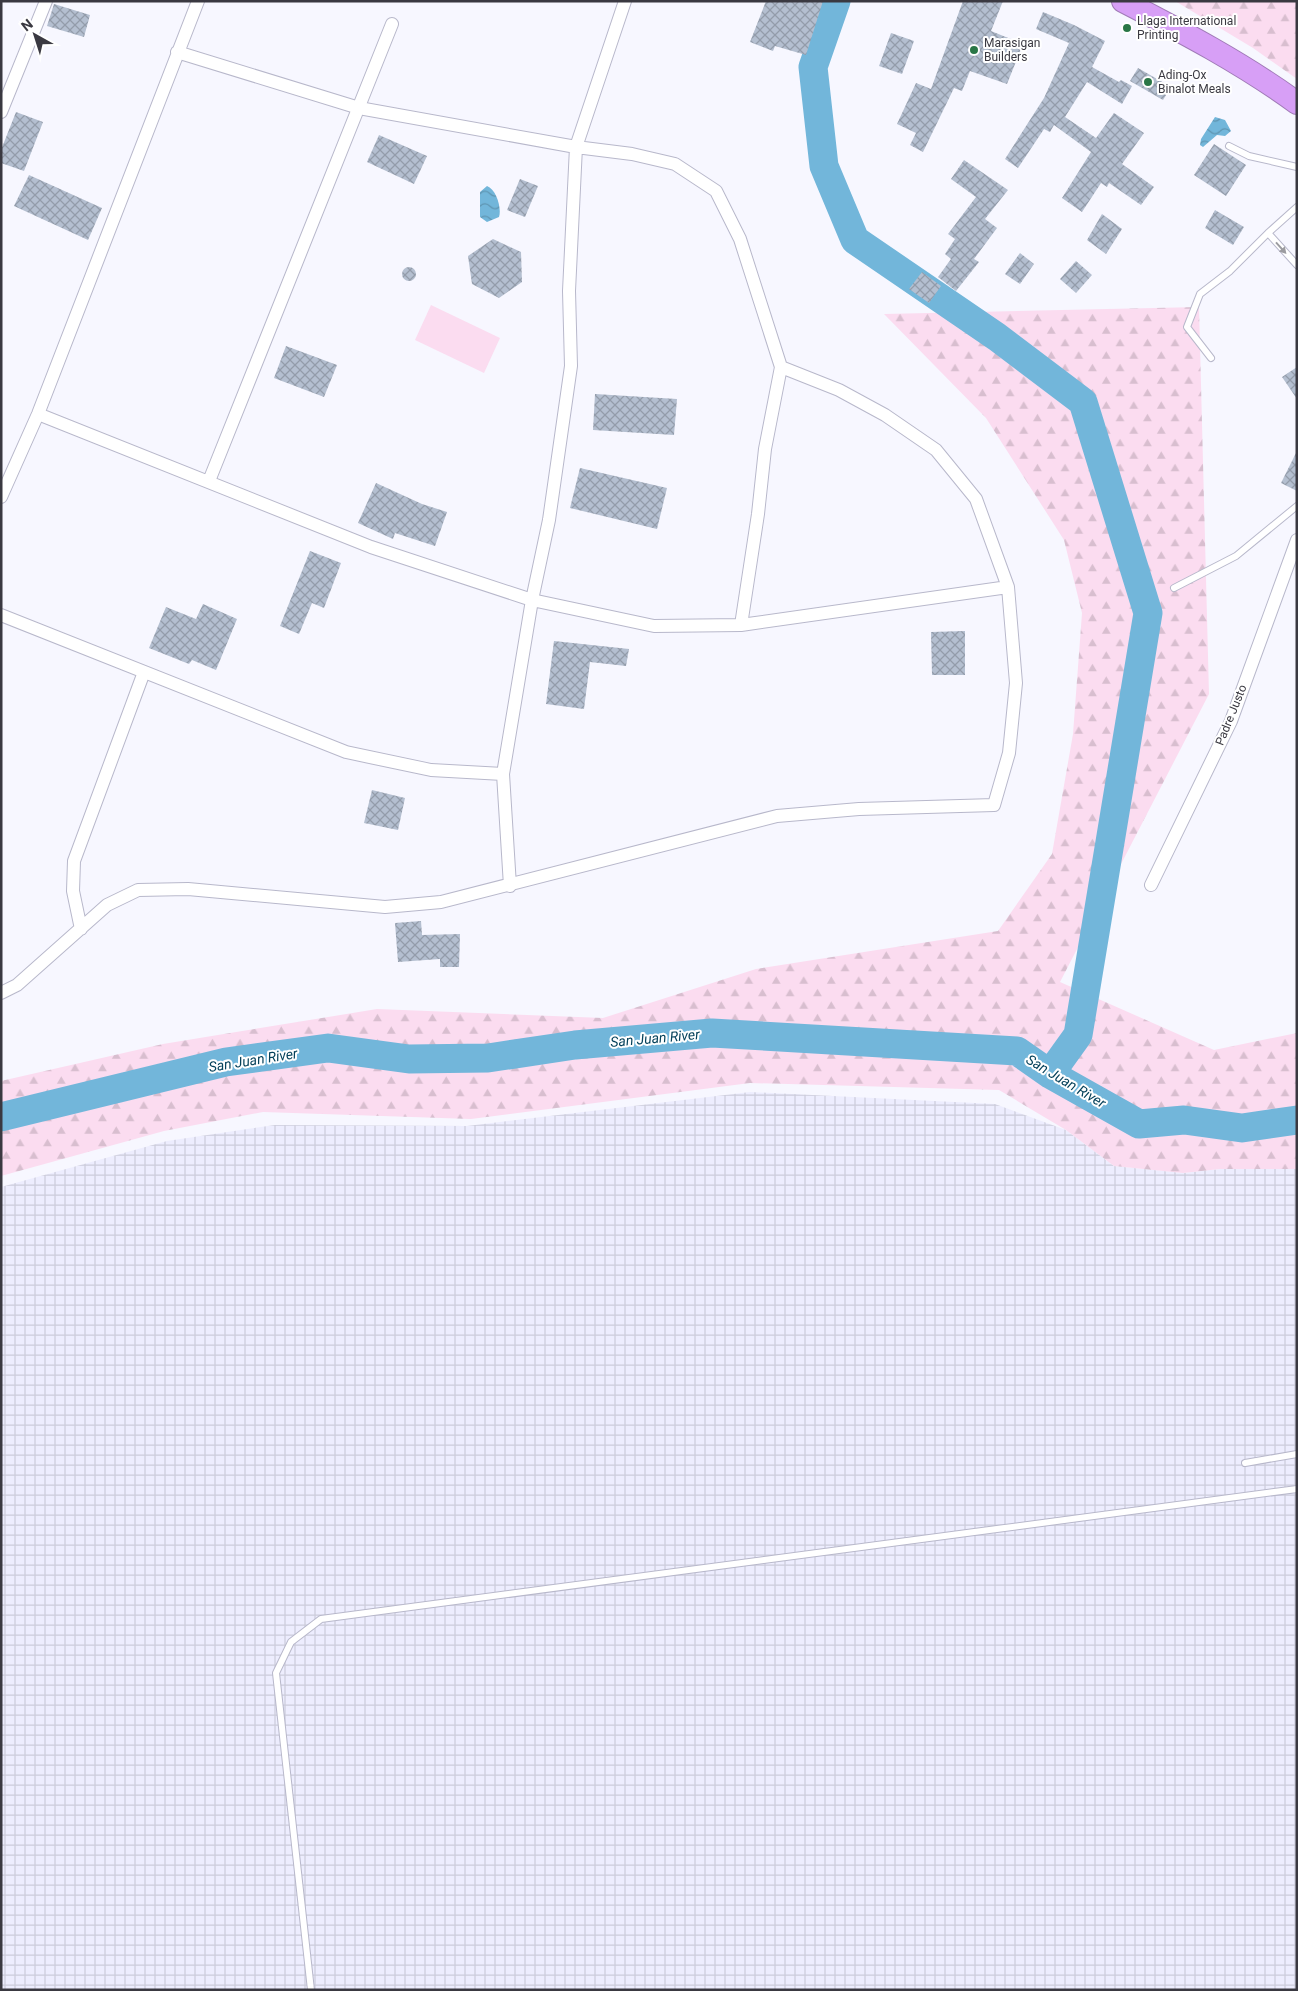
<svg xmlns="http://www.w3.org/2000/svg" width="1298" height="1991" font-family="Roboto,sans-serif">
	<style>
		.industrial { fill: url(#industrial-grid) }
		.grass { fill: #fbdcf0 }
		.forest { fill: url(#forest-firs) }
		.water { fill: url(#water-waves) }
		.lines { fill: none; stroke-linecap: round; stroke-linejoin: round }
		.river { stroke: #72b6da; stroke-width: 29 }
		.building { fill: url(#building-cross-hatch) }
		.lane-casing { stroke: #b8b8cb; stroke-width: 8 }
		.street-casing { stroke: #b8b8cb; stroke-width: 14 }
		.highway-casing { stroke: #a07bb7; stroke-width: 24 }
		.lane { stroke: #fff; stroke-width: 6 }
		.street { stroke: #fff; stroke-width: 12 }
		.highway { stroke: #d79ff6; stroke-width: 22 }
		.oneway { fill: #9c9ca0 }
		.poi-dot { fill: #297646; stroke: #fff; stroke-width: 2 }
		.labels { text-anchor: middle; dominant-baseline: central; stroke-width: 4; stroke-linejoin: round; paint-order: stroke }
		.poi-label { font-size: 12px; fill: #3a3941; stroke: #fff; text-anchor: start }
		.street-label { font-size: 12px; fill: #3a3941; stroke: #fff }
		.water-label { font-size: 14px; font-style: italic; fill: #05415a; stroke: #fff }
	</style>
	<defs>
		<pattern id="industrial-grid" width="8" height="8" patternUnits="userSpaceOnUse" patternTransform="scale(1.25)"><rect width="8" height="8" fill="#ededfe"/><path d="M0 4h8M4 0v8" fill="none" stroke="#ccccdb"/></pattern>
		<pattern id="forest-firs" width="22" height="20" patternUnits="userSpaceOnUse" patternTransform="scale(1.25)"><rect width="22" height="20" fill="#fbdcf0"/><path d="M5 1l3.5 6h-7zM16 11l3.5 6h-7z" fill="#d8becf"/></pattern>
		<pattern id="water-waves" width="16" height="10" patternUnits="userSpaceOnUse" patternTransform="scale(1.25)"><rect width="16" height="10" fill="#72b6da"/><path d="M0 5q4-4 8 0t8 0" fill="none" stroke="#5f95b2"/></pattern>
		<pattern id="building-cross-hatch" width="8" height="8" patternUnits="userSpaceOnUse" patternTransform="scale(1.25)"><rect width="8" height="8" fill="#b4bfd0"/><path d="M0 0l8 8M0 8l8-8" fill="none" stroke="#939caa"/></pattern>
	</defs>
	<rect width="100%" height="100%" fill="#f7f7ff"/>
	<path class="industrial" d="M 750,1092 L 995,1104 L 1066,1130 L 1114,1166 L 1183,1173 L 1220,1169 L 1297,1169 L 1297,1990 L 1,1990 L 1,1187 L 167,1141 L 275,1125 L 467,1126 Z"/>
	<path class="grass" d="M 431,305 L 500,338 L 484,373 L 415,340 Z"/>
	<path class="forest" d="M 1175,1 L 1297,1 L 1297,79 L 1253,48 Z
		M 1199,307 L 1209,694 L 1060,982 L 1214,1050 L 1297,1033 L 1297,1169 L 1220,1169 L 1183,1173 L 1114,1166 L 1066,1130 L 999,1090 L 750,1083 L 471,1119 L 263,1112 L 164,1131 L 1,1176 L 1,1081 L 163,1044 L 377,1009 L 603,1018 L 756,969 L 998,931 L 1052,854 L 1073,734 L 1082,613 L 1064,540 L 986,418 L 884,314 Z"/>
	<path class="water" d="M 1215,117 L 1225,120 L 1231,131 L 1225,136 L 1217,135 L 1203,147 L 1200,145 L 1201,139 Z
		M 487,186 C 496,189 502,208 499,217 L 487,222 L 480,217 L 480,192 Z"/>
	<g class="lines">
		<path class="river" d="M 836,1 L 813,67 L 824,166 L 855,240 L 997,337 L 1083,402 L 1148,613 L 1078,1035 L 1050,1074
			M 1,1117 L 226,1062 L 328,1048 L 409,1059 L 488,1058 L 575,1045 L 712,1033 L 1017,1051 L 1050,1074 L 1139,1124 L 1184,1120 L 1242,1128 L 1297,1120"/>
	</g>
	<path class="building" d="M 766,1 L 823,1 L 806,55 L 775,46 L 773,51 L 750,42 Z
		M 963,1 L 1003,1 L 991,31 L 1023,44 L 1007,84 L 970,71 L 962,91 L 954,88 L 923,152 L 910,145 L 916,133 L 897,124 L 916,83 L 931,89 Z
		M 54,4 L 90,15 L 84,37 L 47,26 Z
		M 1043,12 L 1074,25 L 1105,41 L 1092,67 L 1119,82 L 1121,80 L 1132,86 L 1122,104 L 1087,82 L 1065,117 L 1096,138 L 1114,113 L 1144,133 L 1122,164 L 1154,187 L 1141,205 L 1109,183 L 1107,187 L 1101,183 L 1082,212 L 1062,198 L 1091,152 L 1054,125 L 1050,132 L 1044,129 L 1018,168 L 1005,159 L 1044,98 L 1069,43 L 1036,29 Z
		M 891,33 L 914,41 L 902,74 L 879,66 Z
		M 1138,68 L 1171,87 L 1163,100 L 1130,81 Z
		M 16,112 L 43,122 L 24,171 L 1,163 L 1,150 Z
		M 379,135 L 427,156 L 414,184 L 367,162 Z
		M 1214,144 L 1246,165 L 1226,196 L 1194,175 Z
		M 964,160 L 1008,190 L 985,219 L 997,228 L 974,259 L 979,262 L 956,291 L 938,277 L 951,259 L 945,254 L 955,239 L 948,234 L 976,197 L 951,179 Z
		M 29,175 L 102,208 L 88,240 L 14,206 Z
		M 520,179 L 538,186 L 525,217 L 507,210 Z
		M 1215,210 L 1244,227 L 1233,245 L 1205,228 Z
		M 1102,214 L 1122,229 L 1106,254 L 1087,240 Z
		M 493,239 L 521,252 L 522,282 L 499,298 L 472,284 L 468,256 Z
		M 1020,253 L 1034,264 L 1020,284 L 1005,274 Z
		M 1076,261 L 1092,275 L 1076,293 L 1060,279 Z
		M402 274a7 7 0 1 1 14 0a7 7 0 1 1-14 0Z
		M 922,272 L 941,286 L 929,303 L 909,289 Z
		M 286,346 L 337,365 L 324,397 L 274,378 Z
		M 1297,367 L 1297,399 L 1282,377 Z
		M 595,394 L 677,399 L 674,435 L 593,430 Z
		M 1297,451 L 1297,491 L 1281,483 Z
		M 580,468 L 667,488 L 657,529 L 570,508 Z
		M 376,483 L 422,504 L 447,512 L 435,546 L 395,533 L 393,539 L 358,523 Z
		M 310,551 L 341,563 L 324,608 L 312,603 L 299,634 L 280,626 Z
		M 203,604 L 237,619 L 216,670 L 192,660 L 189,664 L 149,648 L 166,607 L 196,619 Z
		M 965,631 L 965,675 L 932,675 L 931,632 Z
		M 554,641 L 629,649 L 626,666 L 590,662 L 584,709 L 546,704 Z
		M 372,790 L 405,798 L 398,830 L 364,823 Z
		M 421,921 L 422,935 L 460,934 L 459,967 L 440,967 L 440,959 L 398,962 L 395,923 Z"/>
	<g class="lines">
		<g class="lane-casing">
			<path id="lane" d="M 1229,146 L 1249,156 L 1297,167
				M 1297,207 L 1268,233 L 1297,265
				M 1211,358 L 1187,327 L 1200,294 L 1230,271 L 1268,233
				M 1174,588 L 1236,556 L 1297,506
				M 1245,1463 L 1297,1454
				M 311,1990 L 276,1673 L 291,1642 L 321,1619 L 1297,1489"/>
		</g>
		<g class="street-casing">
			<path id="street" d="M 177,52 L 359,108 L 576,147 L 632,154 L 675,164 L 716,191 L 740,239 L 781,367 L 765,449 L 758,514 L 741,625
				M 1,112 L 46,1
				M 38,414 L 371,547 L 532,600 L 654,626 L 741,625 L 1008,587
				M 209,481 L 392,24
				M 1,497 L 38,414 L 198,1
				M 1,615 L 346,752 L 431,770 L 503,774
				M 1151,885 L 1231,721 L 1297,540
				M 510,886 L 503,774 L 532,600 L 549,520 L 571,366 L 569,291 L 576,147 L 625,1
				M 81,929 L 73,891 L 74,861 L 144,672
				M 1,993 L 17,985 L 107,905 L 138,890 L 188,889 L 385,907 L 441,902 L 777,816 L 859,809 L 994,805 L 1009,753 L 1016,683 L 1008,587 L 976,499 L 936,450 L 885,415 L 839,390 L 781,367"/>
		</g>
		<g class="highway-casing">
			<path id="highway" d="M 1123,1 C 1183,32 1242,63 1297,103"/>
		</g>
		<use href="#lane" class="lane"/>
		<use href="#street" class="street"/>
		<use href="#highway" class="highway"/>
	</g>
	<defs><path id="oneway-solid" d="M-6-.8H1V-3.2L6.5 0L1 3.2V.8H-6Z" transform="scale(1.25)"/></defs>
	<use class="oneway" href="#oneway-solid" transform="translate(1281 248) rotate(48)"/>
	<g class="poi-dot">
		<circle cx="1127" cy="28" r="5"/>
		<circle cx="974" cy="50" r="5"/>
		<circle cx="1148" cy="82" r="5"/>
	</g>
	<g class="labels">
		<g class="poi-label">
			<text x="1137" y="21">Llaga International<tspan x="1137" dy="14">Printing</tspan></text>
			<text x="984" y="43">Marasigan<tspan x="984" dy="14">Builders</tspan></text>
			<text x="1158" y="75">Ading-Ox<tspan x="1158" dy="14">Binalot Meals</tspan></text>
		</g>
		<g class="street-label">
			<text transform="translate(1231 715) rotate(-68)">Padre Justo</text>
		</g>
		<g class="water-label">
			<text transform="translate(655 1038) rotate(-5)">San Juan River</text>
			<text transform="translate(253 1060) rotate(-9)">San Juan River</text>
			<text transform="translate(1066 1081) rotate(31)">San Juan River</text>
		</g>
	</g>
	<rect width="1298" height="1991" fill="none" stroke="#3a3941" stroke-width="5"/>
	<g transform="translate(35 35) rotate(321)" stroke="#ffffff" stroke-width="4" paint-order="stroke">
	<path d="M0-4L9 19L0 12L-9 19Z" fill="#3a3941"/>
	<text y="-8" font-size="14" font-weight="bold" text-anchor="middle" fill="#3a3941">N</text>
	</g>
</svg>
